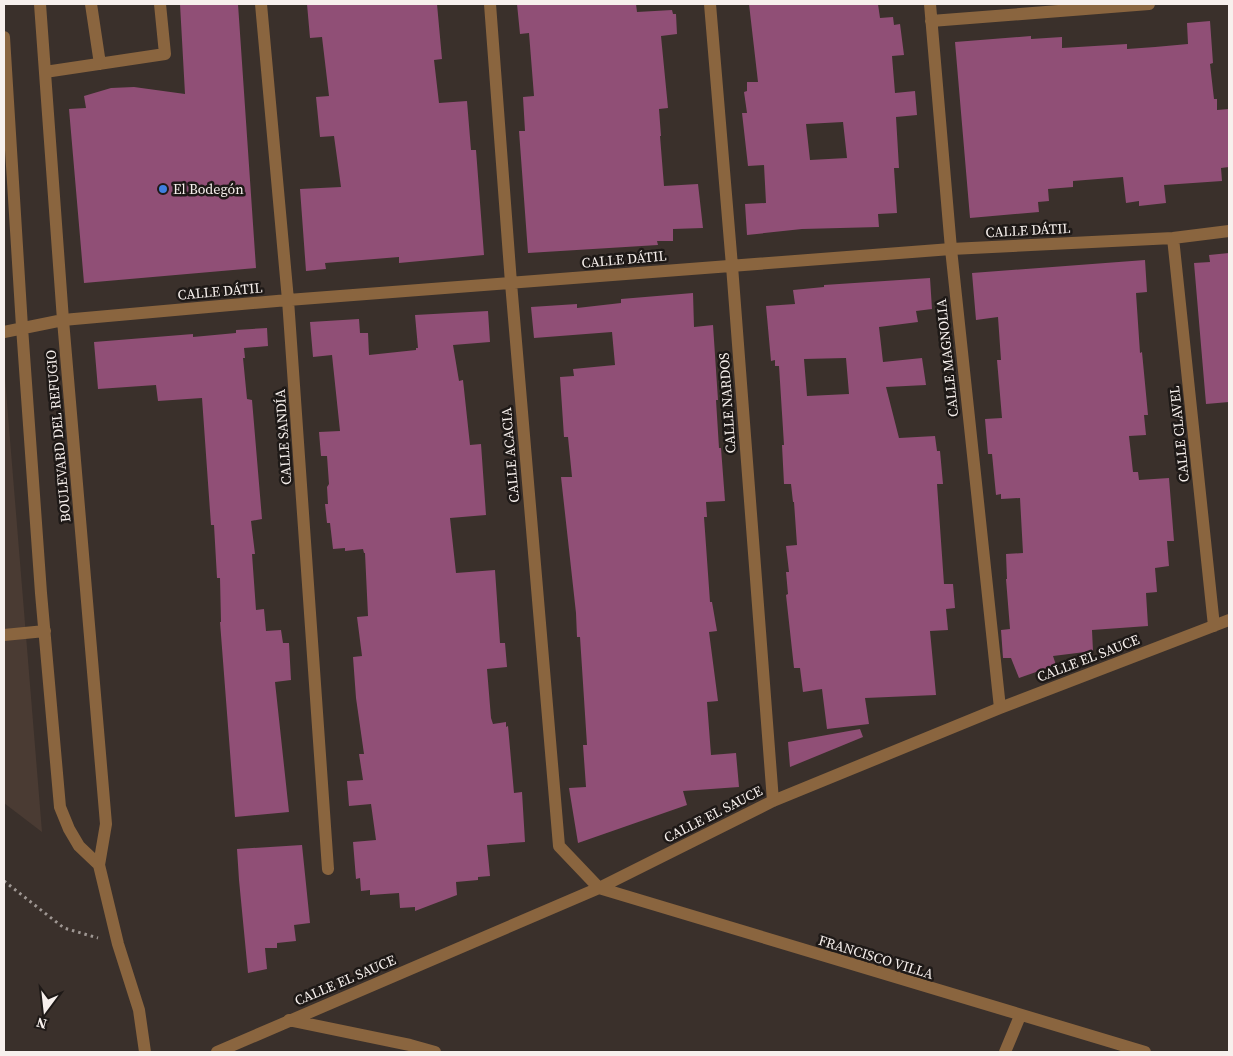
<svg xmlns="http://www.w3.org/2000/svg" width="1233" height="1056" font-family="'Source Serif 4',serif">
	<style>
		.built { fill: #4a3b33 }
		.building { fill: #904f76; fill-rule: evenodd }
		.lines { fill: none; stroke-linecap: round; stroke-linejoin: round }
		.path { stroke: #9f9793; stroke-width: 3; stroke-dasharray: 2.5 4; stroke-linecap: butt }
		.minor { stroke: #8a653f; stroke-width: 12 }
		.shop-dot { fill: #3f7fe0; stroke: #1e1917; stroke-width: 2 }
		.labels { text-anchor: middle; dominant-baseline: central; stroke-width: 5; stroke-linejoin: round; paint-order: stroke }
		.poi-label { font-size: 14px; fill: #f7f0ed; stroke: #1e1917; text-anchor: start }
		.street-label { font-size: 14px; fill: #f7f0ed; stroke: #1e1917 }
	</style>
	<rect width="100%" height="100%" fill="#3a302b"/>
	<path class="built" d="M 4,366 L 42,832 L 4,803 Z"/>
	<path class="building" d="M 180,4 L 238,4 L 256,268 L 84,283 L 69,109 L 86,108 L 84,96 L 111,88 L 134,87 L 185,94 Z
		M 307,4 L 437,4 L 442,59 L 434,60 L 439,103 L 467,101 L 471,150 L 476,150 L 484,255 L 399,263 L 399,257 L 325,263 L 326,269 L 306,271 L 300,189 L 341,187 L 334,136 L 320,137 L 316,97 L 329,96 L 322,37 L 310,38 Z
		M 517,4 L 636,4 L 637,12 L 672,10 L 673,14 L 676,14 L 677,34 L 661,36 L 668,108 L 659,109 L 661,136 L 660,136 L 664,186 L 698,184 L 703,228 L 673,229 L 673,241 L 657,241 L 658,245 L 528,253 L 519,131 L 525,131 L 523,97 L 534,96 L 529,33 L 520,34 Z
		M 749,4 L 878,4 L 880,18 L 893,17 L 894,25 L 900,24 L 904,55 L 892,56 L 895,93 L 915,91 L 917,115 L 896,117 L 899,168 L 894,168 L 897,213 L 878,214 L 879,227 L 802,229 L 747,235 L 745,204 L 766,203 L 764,165 L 748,166 L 742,113 L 747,113 L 744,92 L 747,91 L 747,82 L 758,82 ZM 843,122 L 847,158 L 810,160 L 806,124 Z
		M 1210,21 L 1213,63 L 1210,64 L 1214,99 L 1217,99 L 1217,110 L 1229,109 L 1229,167 L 1221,168 L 1222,181 L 1164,185 L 1166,203 L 1139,206 L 1139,201 L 1126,203 L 1123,177 L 1073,181 L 1073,187 L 1048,189 L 1049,201 L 1038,202 L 1039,212 L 970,218 L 955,42 L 1031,36 L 1031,39 L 1062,37 L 1062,48 L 1127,44 L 1127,49 L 1155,47 L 1188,44 L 1187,23 Z
		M 1229,253 L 1229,402 L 1206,404 L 1194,263 L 1210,262 L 1209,255 Z
		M 1145,260 L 1147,292 L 1136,293 L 1140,353 L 1142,352 L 1148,415 L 1144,415 L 1146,435 L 1129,436 L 1133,472 L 1138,472 L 1139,480 L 1169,478 L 1174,541 L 1167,541 L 1169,566 L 1155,568 L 1157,592 L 1146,593 L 1148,626 L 1092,630 L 1093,651 L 1053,656 L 1056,665 L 1019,678 L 1011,658 L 1003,658 L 1001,630 L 1010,629 L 1006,579 L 1007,579 L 1006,554 L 1023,553 L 1020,498 L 1001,499 L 1001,494 L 996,495 L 992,454 L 988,454 L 985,419 L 1002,418 L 997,360 L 1001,360 L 998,317 L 976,320 L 972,273 Z
		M 930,278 L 932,309 L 916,311 L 918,322 L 879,327 L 883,362 L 922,358 L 926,385 L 886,387 L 899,438 L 935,436 L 937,451 L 940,451 L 943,484 L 937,484 L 944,584 L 953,584 L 955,608 L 946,609 L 948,630 L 930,631 L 936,695 L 865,698 L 869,724 L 827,729 L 822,689 L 803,692 L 800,668 L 794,668 L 786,595 L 788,594 L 786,572 L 789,572 L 786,546 L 797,545 L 794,502 L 793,502 L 791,484 L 784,484 L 782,445 L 784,445 L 779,366 L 775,366 L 775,360 L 771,361 L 766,306 L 795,304 L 793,290 L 824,287 L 824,285 ZM 846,358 L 849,394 L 807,396 L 804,359 Z
		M 693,293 L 694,327 L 713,325 L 718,400 L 716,400 L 719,448 L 721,448 L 725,501 L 706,502 L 707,517 L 704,517 L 710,602 L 712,602 L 717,631 L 709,632 L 718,701 L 707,702 L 711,755 L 736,753 L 739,787 L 683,791 L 687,805 L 578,843 L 569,788 L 586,787 L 583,745 L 587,745 L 580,637 L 577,637 L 576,613 L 561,477 L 572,477 L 568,437 L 564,437 L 560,377 L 574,376 L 573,369 L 615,365 L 612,332 L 534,338 L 531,307 L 577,304 L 577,308 L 621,303 L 621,299 Z
		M 488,311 L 490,342 L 453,345 L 459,381 L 463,380 L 470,445 L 481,444 L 486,515 L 450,518 L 456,573 L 495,570 L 500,643 L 505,643 L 507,667 L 487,669 L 491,718 L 493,724 L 506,722 L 506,727 L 508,726 L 514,793 L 522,792 L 525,842 L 487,845 L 490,876 L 478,877 L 478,880 L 456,882 L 457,895 L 415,911 L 415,907 L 400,908 L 399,893 L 370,895 L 370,890 L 361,891 L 360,878 L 356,879 L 353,842 L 376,840 L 371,804 L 349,806 L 347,781 L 363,780 L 359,754 L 364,754 L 356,698 L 353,657 L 362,656 L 357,617 L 368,616 L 365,553 L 364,553 L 363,549 L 345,551 L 345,548 L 333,549 L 330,523 L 327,523 L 325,504 L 328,504 L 327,487 L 329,484 L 327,456 L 321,456 L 319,432 L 340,431 L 332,355 L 313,357 L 310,322 L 359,319 L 360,333 L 368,333 L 369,355 L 416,350 L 416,348 L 418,348 L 415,315 Z
		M 267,328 L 268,346 L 244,348 L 245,358 L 243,358 L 247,399 L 252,400 L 262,519 L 251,521 L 255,554 L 252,554 L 256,610 L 264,609 L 266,631 L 281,630 L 283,643 L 289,643 L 291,680 L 275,682 L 289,812 L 235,817 L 220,622 L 221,622 L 220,578 L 217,578 L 214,525 L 211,525 L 202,398 L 158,401 L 156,385 L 98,389 L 94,342 L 193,334 L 193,337 L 236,333 L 236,330 Z
		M 860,729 L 863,737 L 790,767 L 788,742 Z
		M 302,845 L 310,923 L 294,925 L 296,941 L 277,943 L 277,948 L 265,948 L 267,969 L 248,973 L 239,880 L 237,849 Z"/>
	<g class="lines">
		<path class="path" d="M 4,881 L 64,928 L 98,938"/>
		<path class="minor" d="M 40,4 L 63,320 L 106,824 L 99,865 L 118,944 L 139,1010 L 145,1052
			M 91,4 L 100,64
			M 261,4 L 288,300 L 328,869
			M 490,4 L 511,283 L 559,846 L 599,888 L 1145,1052
			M 710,4 L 732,266 L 773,801
			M 930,4 L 951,249 L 1000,708
			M 931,21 L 1149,4
			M 4,37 L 22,327 L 41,593 L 60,807 L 69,829 L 79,846 L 99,865
			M 45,72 L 165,54 L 160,4
			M 1173,238 L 1214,626
			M 4,332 L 63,320 L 288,300 L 951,249 L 1173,238 L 1229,231
			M 4,635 L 45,631
			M 289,1020 L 410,1045 L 435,1052
			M 217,1052 L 599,888 L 773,801 L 1000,708 L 1229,620
			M 1005,1052 L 1020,1016"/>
	</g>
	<circle class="shop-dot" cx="163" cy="189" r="5"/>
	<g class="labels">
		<g class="poi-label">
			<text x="173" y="189">El Bodegón</text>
		</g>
		<g class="street-label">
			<text transform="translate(1028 230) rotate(-3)">CALLE DÁTIL</text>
			<text transform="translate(624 259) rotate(-5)">CALLE DÁTIL</text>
			<text transform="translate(220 291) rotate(-5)">CALLE DÁTIL</text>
			<text transform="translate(947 358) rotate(-96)">CALLE MAGNOLIA</text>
			<text transform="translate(727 403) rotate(-94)">CALLE NARDOS</text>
			<text transform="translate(1179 434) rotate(-96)">CALLE CLAVEL</text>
			<text transform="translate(58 436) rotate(-95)">BOULEVARD DEL REFUGIO</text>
			<text transform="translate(283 437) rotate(-94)">CALLE SANDÍA</text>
			<text transform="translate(510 455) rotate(-95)">CALLE ACACIA</text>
			<text transform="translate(1088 658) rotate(-21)">CALLE EL SAUCE</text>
			<text transform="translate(713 814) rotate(-27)">CALLE EL SAUCE</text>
			<text transform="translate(876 957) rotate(17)">FRANCISCO VILLA</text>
			<text transform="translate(345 980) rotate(-23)">CALLE EL SAUCE</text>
		</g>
	</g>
	<rect width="1233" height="1056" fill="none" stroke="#f7f0ed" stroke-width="10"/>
	<g transform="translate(45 1011) rotate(195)" stroke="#1e1917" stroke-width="4" paint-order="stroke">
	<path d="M0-4L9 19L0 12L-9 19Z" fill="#f7f0ed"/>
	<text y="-8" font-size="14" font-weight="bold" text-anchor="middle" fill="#f7f0ed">N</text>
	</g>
</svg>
